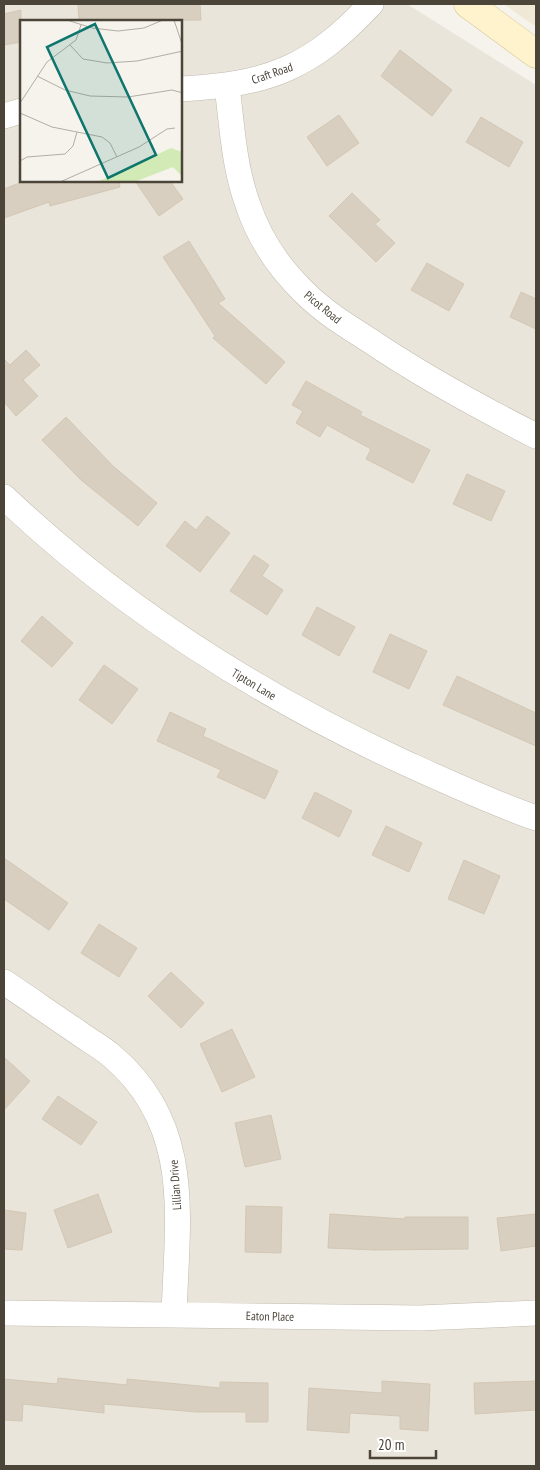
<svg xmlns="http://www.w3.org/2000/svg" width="540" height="1470" font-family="'PT Sans Narrow',sans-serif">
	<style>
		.residential { fill: #eae5da; fill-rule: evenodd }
		.education { fill: #efe8d6 }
		.building { fill: #d8cfc1; stroke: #d3c7b4 }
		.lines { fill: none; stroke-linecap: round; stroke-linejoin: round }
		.minor-casing { stroke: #c2bbae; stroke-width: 26 }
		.secondary-casing { stroke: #d6c79b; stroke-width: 29 }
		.minor { stroke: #fff; stroke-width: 25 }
		.secondary { stroke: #fff3cd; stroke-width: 28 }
		.labels { text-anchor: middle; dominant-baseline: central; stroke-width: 4; stroke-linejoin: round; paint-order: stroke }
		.street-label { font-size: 12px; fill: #4b4439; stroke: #fff }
		.inset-road { fill: none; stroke: #b2ada4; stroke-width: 1 }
		.view { fill: #0f766e; fill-opacity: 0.15; stroke: #0f766e; stroke-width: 2.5 }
		.inset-edge { fill: none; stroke: #4b4439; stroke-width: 2.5 }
	</style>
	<rect width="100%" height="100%" fill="#f6f3ec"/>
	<path class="residential" d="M 4,4 L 407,4 L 536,85 L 536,1466 L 4,1466 ZM 21,21 L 181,21 L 181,181 L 21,181 Z"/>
	<path class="education" d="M 504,4 L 536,4 L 536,27 L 508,7 Z"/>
	<path class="building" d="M 78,4 L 200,4 L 201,20 L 79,21 Z
		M 21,10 L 21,42 L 4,45 L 4,14 Z
		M 400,50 L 452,90 L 432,116 L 381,76 Z
		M 339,115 L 359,143 L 327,166 L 307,137 Z
		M 481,117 L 523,142 L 509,167 L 466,142 Z
		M 25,181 L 119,181 L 120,187 L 50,206 L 49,202 L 4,218 L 4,189 Z
		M 135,181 L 170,181 L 183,199 L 159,216 Z
		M 352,193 L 380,220 L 375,224 L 395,243 L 376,262 L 329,216 Z
		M 189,241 L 225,299 L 218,303 L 285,362 L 266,384 L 213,338 L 215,336 L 163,257 Z
		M 427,263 L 464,284 L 449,311 L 411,290 Z
		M 521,292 L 536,299 L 536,329 L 510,317 Z
		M 26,350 L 40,365 L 23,380 L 38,396 L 16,416 L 4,402 L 4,359 L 10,365 Z
		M 306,381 L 362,412 L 360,415 L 430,450 L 413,483 L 366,459 L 371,449 L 327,425 L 320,437 L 296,423 L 303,411 L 292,405 Z
		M 66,417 L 113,466 L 157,503 L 138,526 L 81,480 L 42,440 Z
		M 467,474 L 505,491 L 491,521 L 453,504 Z
		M 207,516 L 230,533 L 200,572 L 166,546 L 185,521 L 196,530 Z
		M 254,555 L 269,565 L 262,576 L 283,590 L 267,615 L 230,591 Z
		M 317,607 L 355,627 L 339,656 L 302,635 Z
		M 42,616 L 73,643 L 52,667 L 21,641 Z
		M 390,634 L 427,651 L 409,689 L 373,672 Z
		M 104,665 L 138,689 L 112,724 L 79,700 Z
		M 457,676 L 536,713 L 536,746 L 443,705 Z
		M 170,712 L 206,729 L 203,736 L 278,771 L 265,799 L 217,777 L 221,770 L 157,741 Z
		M 315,792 L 352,811 L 339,837 L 302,818 Z
		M 386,826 L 422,843 L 409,872 L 372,855 Z
		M 4,858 L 68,903 L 49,930 L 4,899 Z
		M 464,860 L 500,876 L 484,914 L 448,899 Z
		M 99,924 L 137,948 L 119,977 L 81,953 Z
		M 171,972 L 204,1003 L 181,1028 L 148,996 Z
		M 232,1029 L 255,1077 L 222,1092 L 200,1044 Z
		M 4,1057 L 30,1081 L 4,1110 Z
		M 58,1096 L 97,1122 L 81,1145 L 42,1119 Z
		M 271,1115 L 281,1159 L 245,1167 L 235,1123 Z
		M 98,1194 L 112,1232 L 68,1248 L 54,1210 Z
		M 246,1206 L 282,1207 L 281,1253 L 245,1252 Z
		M 4,1210 L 26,1213 L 22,1250 L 4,1249 Z
		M 330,1214 L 405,1219 L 405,1217 L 468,1217 L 468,1249 L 375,1250 L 328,1248 Z
		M 536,1214 L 536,1246 L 501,1251 L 497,1218 Z
		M 58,1378 L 127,1385 L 127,1379 L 220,1388 L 220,1382 L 268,1383 L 268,1422 L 246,1422 L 246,1412 L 196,1412 L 104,1404 L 104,1413 L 23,1404 L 22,1421 L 4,1420 L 4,1379 L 57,1384 Z
		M 382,1381 L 430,1384 L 428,1431 L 400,1429 L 400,1416 L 350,1413 L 349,1433 L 307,1430 L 309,1388 L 382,1393 Z
		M 536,1381 L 536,1410 L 475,1414 L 474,1383 Z"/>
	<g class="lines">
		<g class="minor-casing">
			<path id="minor" d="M 227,86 C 232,126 234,167 248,205 C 259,238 280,269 305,293 C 324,312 347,326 369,340 C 422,376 479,407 536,436
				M 181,89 C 269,84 310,69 371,4
				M 4,116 L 21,111
				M 4,497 C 120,607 255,693 401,761 C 445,781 490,802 536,818
				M 4,982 C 28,998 52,1015 76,1031 C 88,1040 102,1047 113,1057 C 194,1127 177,1219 174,1315
				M 4,1313 L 420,1318 L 536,1313"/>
		</g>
		<g class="secondary-casing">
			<path id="secondary" d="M 468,4 L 536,54"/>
		</g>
		<use href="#minor" class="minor"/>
		<use href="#secondary" class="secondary"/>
	</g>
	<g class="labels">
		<g class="street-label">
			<text transform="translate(272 73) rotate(-19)">Craft Road</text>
			<text transform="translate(323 307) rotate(39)">Picot Road</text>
			<text transform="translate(254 684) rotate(31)">Tipton Lane</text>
			<text transform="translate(175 1185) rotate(-94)">Lillian Drive</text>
			<text transform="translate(270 1316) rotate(1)">Eaton Place</text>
		</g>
	</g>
	<g transform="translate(20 20)">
		<rect width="162" height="162" fill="#f6f3ec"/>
		<path d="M 151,128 L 162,132 L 162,156 L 153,147 L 114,162 L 77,162 Z" fill="#d2eab5"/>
		<path class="inset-road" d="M 47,0 L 72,8 L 98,11 L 124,8 L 143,0M 154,0 L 163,27M 50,25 L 63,39 L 87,43 L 117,41 L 163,31M 17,56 L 45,70 L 70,76 L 108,77 L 152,70 L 163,73M 0,83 L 27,42 L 56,20 L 61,5M 0,93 L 32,107 L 82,117 L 90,123 L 97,137M 0,141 L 7,137 L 45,134 L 53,126 L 57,112M 40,162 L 119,127 L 147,109 L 155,108"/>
		<path class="view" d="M 75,4 L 136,135 L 88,158 L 27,27 Z"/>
		<rect width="162" height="162" class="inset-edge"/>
	</g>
	<rect width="540" height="1470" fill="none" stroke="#4b4439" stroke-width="10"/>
	<path d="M370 1450v8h66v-8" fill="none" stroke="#4b4439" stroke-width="2.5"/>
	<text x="378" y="1450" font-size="15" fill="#4b4439" stroke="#ffffff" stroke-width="4" paint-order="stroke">20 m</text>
</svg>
